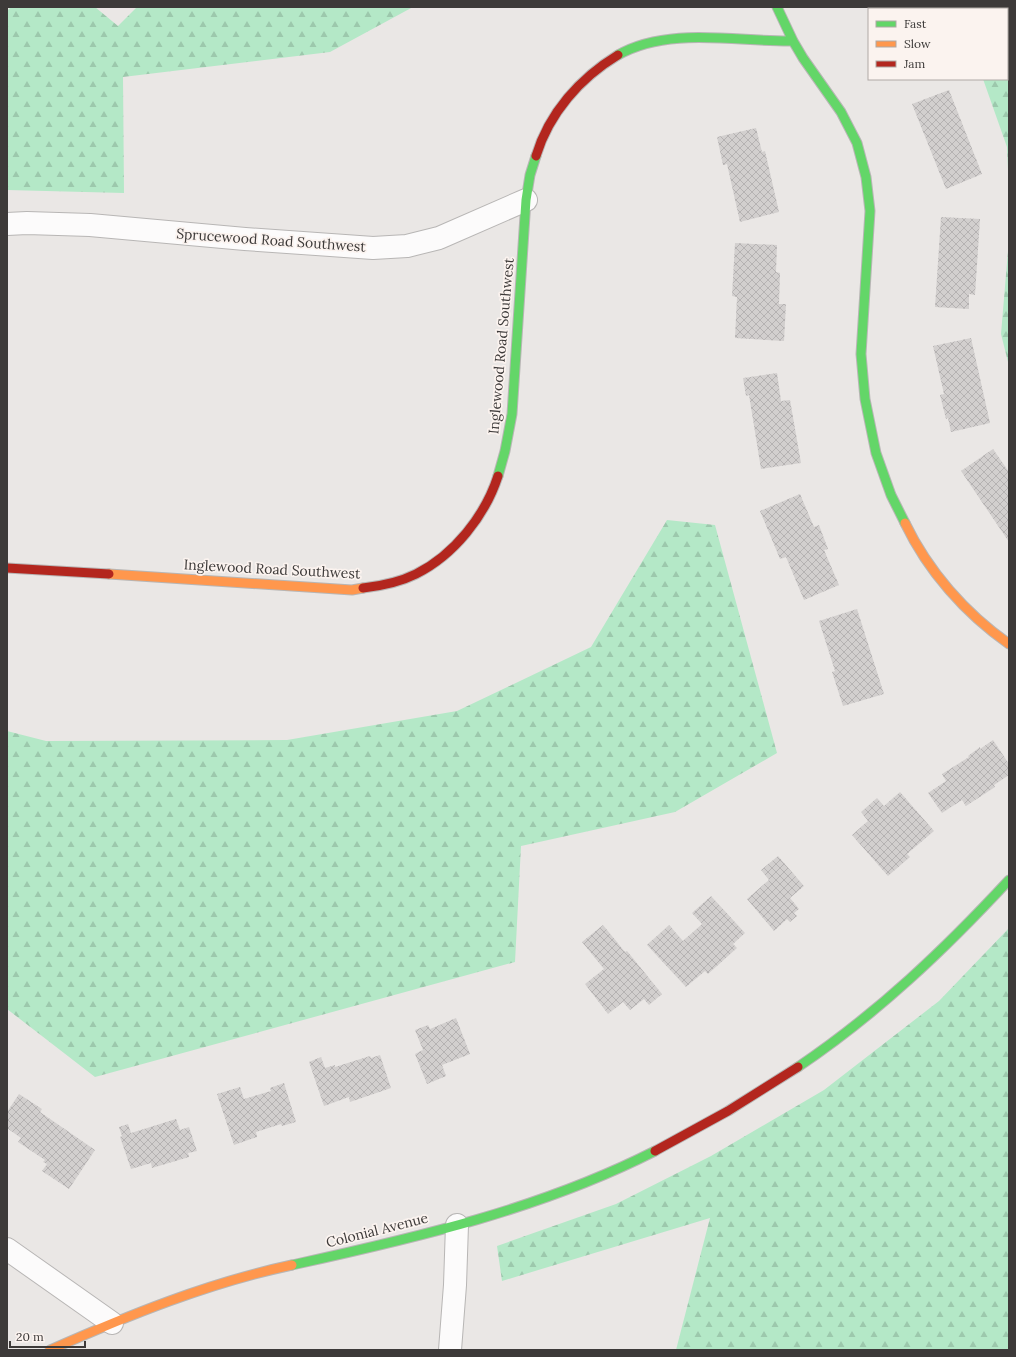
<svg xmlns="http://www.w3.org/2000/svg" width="1016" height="1357" font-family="Lora,serif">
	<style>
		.forest { fill: url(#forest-firs) }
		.building { fill: url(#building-cross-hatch) }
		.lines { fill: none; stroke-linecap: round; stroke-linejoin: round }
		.street-casing { stroke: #b8b6b5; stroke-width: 24 }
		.fast-casing { stroke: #b8b6b5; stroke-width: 11 }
		.slow-casing { stroke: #b8b6b5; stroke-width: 11 }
		.jam-casing { stroke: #b8b6b5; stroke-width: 11 }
		.street { stroke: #fcfbfb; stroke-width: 22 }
		.fast { stroke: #63d668; stroke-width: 9 }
		.slow { stroke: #ff974d; stroke-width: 9 }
		.jam { stroke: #b3261e; stroke-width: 9 }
		.labels { text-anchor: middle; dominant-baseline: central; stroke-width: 3.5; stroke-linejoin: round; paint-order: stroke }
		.street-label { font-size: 14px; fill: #3d3a39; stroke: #fbf3ef }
	</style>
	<defs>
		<pattern id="forest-firs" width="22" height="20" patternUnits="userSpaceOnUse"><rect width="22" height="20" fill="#b4e8c7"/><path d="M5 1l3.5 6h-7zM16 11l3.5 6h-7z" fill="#9cc8ac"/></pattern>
		<pattern id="building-cross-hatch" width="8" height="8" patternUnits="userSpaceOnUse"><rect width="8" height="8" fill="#d2cfce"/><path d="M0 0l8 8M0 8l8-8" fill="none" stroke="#b5b2b2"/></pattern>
	</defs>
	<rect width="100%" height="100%" fill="#eae7e5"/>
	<path class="forest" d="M 11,7 L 95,7 L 118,26 L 137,7 L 413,7 L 330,52 L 123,77 L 124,193 L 7,190 L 7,11 Z
		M 944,7 L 1009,7 L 1009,194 L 1007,147 L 983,79 L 1007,79 L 1007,9 L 945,9 Z
		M 1009,239 L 1009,366 L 1001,334 Z
		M 667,520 L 715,525 L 777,753 L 675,812 L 521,846 L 515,962 L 95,1077 L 7,1009 L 7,731 L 46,741 L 287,740 L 457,711 L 591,647 Z
		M 1009,928 L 1009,1350 L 676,1350 L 710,1218 L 502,1281 L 497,1246 L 616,1204 L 711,1156 L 824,1090 L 939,1001 Z"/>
	<path class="building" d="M 875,7 L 911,7 L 913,9 L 873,9 Z
		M 949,90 L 982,174 L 946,189 L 912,104 Z
		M 756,128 L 762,152 L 765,151 L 779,212 L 740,222 L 727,164 L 723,165 L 717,137 Z
		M 941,217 L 980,219 L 975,295 L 969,294 L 969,309 L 935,307 Z
		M 735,243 L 777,245 L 776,272 L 780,273 L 779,304 L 786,304 L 784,341 L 735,338 L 737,297 L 732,296 Z
		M 971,338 L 990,423 L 951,432 L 948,418 L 946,419 L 940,395 L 944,394 L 933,346 Z
		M 777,373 L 781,401 L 790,400 L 801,463 L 761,469 L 749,395 L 746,396 L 743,378 Z
		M 993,449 L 1009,472 L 1009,542 L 961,471 Z
		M 800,494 L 814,527 L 819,525 L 828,549 L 824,550 L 839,585 L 804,600 L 786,557 L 780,559 L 760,511 Z
		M 857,609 L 884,694 L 843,706 L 832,672 L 835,671 L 819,621 Z
		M 993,740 L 1009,764 L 1009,775 L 994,785 L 995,787 L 966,806 L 962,800 L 942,813 L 928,793 L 946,781 L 942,774 L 969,757 L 968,756 L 980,747 L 980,749 Z
		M 900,792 L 934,831 L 907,854 L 910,857 L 888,876 L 852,835 L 868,821 L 861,812 L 877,798 L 884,806 Z
		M 778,856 L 804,886 L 790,898 L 799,909 L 794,913 L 797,916 L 790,922 L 787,919 L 774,931 L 747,899 L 769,880 L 761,870 Z
		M 711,896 L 745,933 L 733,944 L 737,948 L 708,974 L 705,971 L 686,987 L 647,945 L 669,925 L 683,941 L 702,924 L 692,913 Z
		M 603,925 L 625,952 L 627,951 L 662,994 L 649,1005 L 644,999 L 630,1010 L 623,1002 L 608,1014 L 585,984 L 604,969 L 582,942 Z
		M 456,1018 L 470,1054 L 442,1065 L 446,1076 L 427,1084 L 415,1054 L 423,1050 L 415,1030 L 428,1025 L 430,1029 Z
		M 380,1055 L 391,1088 L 350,1102 L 349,1097 L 324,1106 L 309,1062 L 321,1057 L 325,1068 L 335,1065 L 335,1067 L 370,1056 L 371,1058 Z
		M 284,1083 L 296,1122 L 282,1126 L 281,1124 L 256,1132 L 257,1137 L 234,1145 L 217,1094 L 240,1087 L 244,1099 L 271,1091 L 270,1088 Z
		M 19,1094 L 42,1109 L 40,1112 L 95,1150 L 69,1189 L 42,1171 L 47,1164 L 43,1162 L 45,1160 L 18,1142 L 21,1138 L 7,1128 L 7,1112 Z
		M 176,1119 L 180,1130 L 189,1127 L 197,1151 L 188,1153 L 189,1157 L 152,1168 L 151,1163 L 131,1169 L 120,1137 L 122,1136 L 119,1127 L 128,1124 L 131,1133 Z"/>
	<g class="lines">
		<g class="street-casing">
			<path id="street" d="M 7,224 L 27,223 L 90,225 L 245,239 L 373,248 L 407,246 L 439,238 L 526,200
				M 7,1249 L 112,1323
				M 450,1350 L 455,1285 L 457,1225"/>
		</g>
		<g class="fast-casing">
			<path id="fast" d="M 777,7 L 793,41 L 803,58 L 841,112 L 857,143 L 866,177 L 870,211 L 861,354 L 865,399 L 876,453 L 891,495 L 905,523
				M 618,55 C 669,26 737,42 793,41
				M 498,476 L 505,451 L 512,414 L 526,200 L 530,175 L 536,156
				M 798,1067 C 878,1013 944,950 1009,880
				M 292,1265 C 415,1238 541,1209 655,1151"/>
		</g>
		<g class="slow-casing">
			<path id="slow" d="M 905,523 C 928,571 965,613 1009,644
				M 109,574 L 352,590 L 363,588
				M 50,1350 C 129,1315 208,1283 292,1265"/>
		</g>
		<g class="jam-casing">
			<path id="jam" d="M 536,156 C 549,113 580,78 618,55
				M 7,568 L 109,574
				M 363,588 C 381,586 400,582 416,574 C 454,555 485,516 498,476
				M 655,1151 L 728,1111 L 798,1067"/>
		</g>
		<use href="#street" class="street"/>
		<use href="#fast" class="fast"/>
		<use href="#slow" class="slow"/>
		<use href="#jam" class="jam"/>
	</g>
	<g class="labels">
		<g class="street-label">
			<text transform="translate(271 240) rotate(4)">Sprucewood Road Southwest</text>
			<text transform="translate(501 346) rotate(-85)">Inglewood Road Southwest</text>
			<text transform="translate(272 569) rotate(3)">Inglewood Road Southwest</text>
			<text transform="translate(377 1230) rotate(-14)">Colonial Avenue</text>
		</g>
	</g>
	<rect width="1016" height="1357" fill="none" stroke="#3d3a39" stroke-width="16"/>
	<rect x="868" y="8" width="140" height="72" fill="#fbf3ef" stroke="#afa9a6"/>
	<rect x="876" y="21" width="20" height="6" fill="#63d668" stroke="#afa9a6"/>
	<text x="904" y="28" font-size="12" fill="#3d3a39">Fast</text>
	<rect x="876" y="41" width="20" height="6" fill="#ff974d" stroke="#afa9a6"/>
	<text x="904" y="48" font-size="12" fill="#3d3a39">Slow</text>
	<rect x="876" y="61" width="20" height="6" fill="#b3261e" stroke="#afa9a6"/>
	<text x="904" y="68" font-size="12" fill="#3d3a39">Jam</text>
	<path d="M10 1341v6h75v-6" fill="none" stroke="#3d3a39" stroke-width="2"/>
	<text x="16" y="1341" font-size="12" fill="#3d3a39" stroke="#fbf3ef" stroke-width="3" paint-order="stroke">20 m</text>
</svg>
